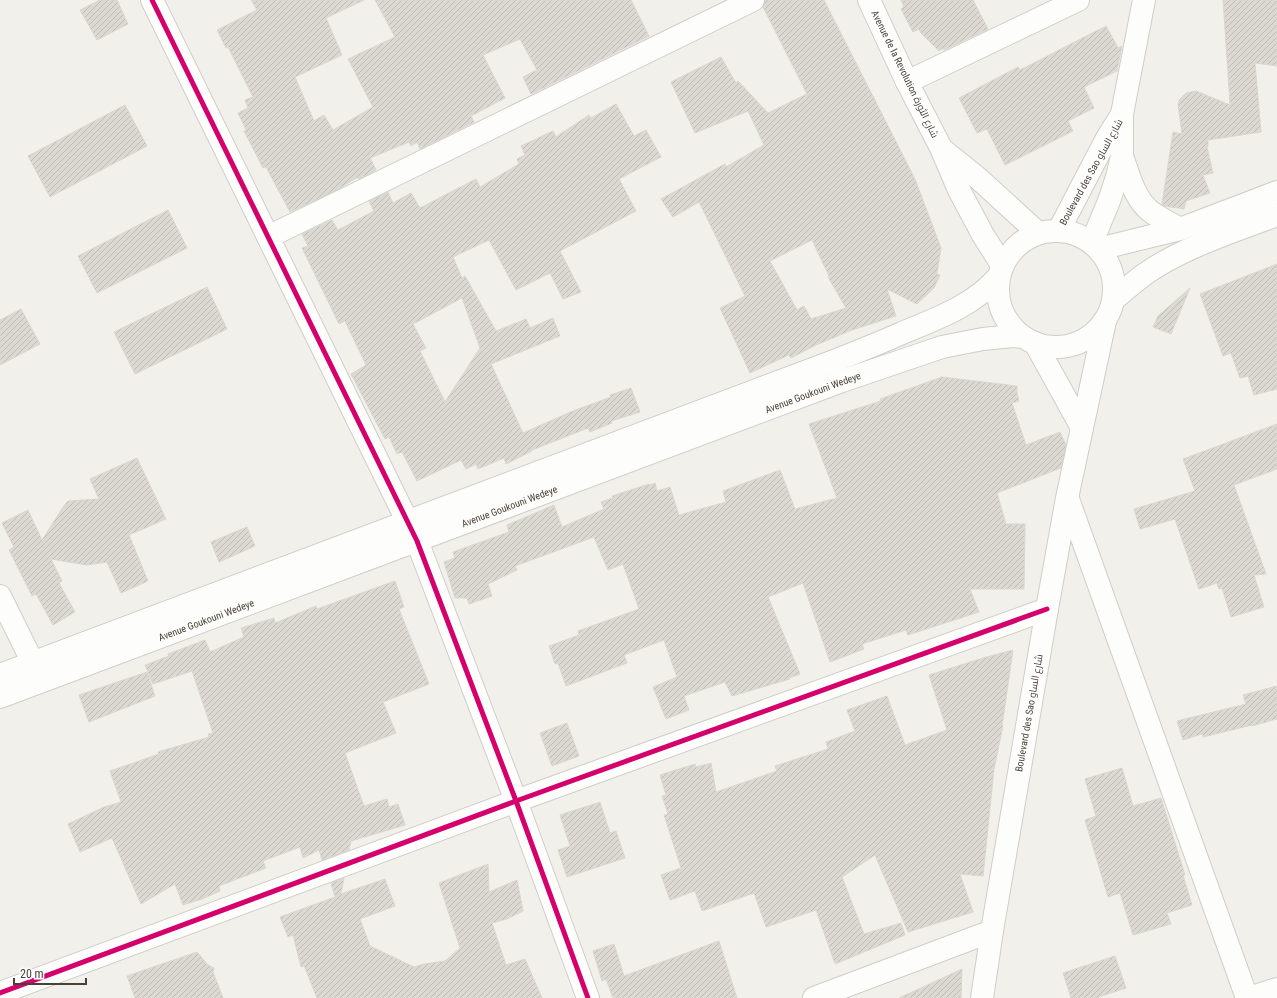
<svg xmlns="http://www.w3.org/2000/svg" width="1277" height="998" font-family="'Roboto Condensed',Cairo,sans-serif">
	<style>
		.building { fill: url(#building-hatch); stroke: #dad7d1; fill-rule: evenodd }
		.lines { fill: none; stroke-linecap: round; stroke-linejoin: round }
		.minor-casing { stroke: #d0cdc8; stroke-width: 24 }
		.minor { stroke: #fdfdfc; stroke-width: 22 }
		.cycleway-casing { stroke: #fff; stroke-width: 8 }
		.cycleway { stroke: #d6006c; stroke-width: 5 }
		.labels { text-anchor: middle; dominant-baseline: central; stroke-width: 3; stroke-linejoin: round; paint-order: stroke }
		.street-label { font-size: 10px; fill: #494136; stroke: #fff }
	</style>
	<defs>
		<pattern id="building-hatch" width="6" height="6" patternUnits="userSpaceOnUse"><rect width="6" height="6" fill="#dcd9d3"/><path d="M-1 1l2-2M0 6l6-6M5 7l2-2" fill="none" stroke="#bebbb6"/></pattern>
	</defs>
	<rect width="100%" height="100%" fill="#f2f0eb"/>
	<path class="building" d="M 100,0 L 117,0 L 128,24 L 97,40 L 80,10 Z
		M 251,0 L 364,0 L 326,18 L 342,55 L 295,77 L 314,121 L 324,115 L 333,130 L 373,107 L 348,59 L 395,37 L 375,0 L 631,0 L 649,36 L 531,94 L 523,77 L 537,70 L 520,39 L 483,55 L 505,98 L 471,116 L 474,122 L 420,149 L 417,142 L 411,146 L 409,142 L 370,158 L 376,170 L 359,179 L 358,177 L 335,191 L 290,212 L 266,167 L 263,168 L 244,131 L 246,130 L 238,113 L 248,108 L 245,100 L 253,97 L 228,47 L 226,48 L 217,30 L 257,10 Z
		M 765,0 L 824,0 L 915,179 L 941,248 L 937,274 L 940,275 L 934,288 L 917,304 L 887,289 L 896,316 L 852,330 L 816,345 L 791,358 L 789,355 L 750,373 L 720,308 L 745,296 L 699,202 L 673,217 L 661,199 L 725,164 L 726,167 L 764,145 L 748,111 L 695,133 L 671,82 L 721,57 L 736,83 L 738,81 L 768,113 L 807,94 L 763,7 ZM 812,240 L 829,276 L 828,277 L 846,308 L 811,319 L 804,306 L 797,310 L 770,261 Z
		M 901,0 L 973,0 L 988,29 L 944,50 L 943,48 L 939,51 L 921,33 L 919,29 L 913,32 L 901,9 L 904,7 Z
		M 1223,0 L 1277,0 L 1277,66 L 1255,63 L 1261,132 L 1208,140 L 1208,147 L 1207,147 L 1213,173 L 1203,175 L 1210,193 L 1186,201 L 1184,209 L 1165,206 L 1162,204 L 1173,132 L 1182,134 L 1178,105 L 1179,100 L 1186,93 L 1196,91 L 1230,105 Z
		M 1106,26 L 1118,48 L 1122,46 L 1117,71 L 1084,87 L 1094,108 L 1068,121 L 1073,131 L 1005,165 L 987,129 L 977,133 L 959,98 L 1018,67 L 1020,70 Z
		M 616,104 L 634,136 L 646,130 L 661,157 L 619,179 L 636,211 L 560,251 L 581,292 L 563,299 L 550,273 L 516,290 L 489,240 L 453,257 L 462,278 L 465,276 L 496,331 L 526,319 L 530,328 L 553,318 L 560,336 L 491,364 L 523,433 L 573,411 L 611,397 L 610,395 L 631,388 L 640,412 L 611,421 L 612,423 L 590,432 L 588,428 L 532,450 L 532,451 L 506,464 L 504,458 L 478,469 L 476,464 L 466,469 L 461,460 L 417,481 L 402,452 L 397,454 L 389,437 L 385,439 L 351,374 L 366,365 L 345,321 L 339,324 L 302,248 L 308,246 L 302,234 L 332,220 L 338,230 L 374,211 L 369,201 L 388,192 L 393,203 L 411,193 L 420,208 L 476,179 L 480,187 L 519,164 L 517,159 L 525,155 L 521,146 L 553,131 L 556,137 L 589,115 L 591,118 ZM 462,298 L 480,348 L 445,402 L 420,351 L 426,348 L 413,324 Z
		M 125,105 L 147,146 L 50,197 L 28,156 Z
		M 168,210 L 187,248 L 97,293 L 78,256 Z
		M 1277,264 L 1277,389 L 1254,395 L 1248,376 L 1240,378 L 1231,353 L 1223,356 L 1200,294 Z
		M 207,287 L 227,329 L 135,374 L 114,332 Z
		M 1190,288 L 1171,334 L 1153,327 L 1158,316 Z
		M 21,309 L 40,344 L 0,365 L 0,320 Z
		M 942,377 L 1017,386 L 1017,393 L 1019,401 L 1012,403 L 1026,445 L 1060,432 L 1066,445 L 1061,468 L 997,493 L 1006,524 L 1025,524 L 1024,589 L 970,589 L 979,612 L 908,635 L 906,630 L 862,644 L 864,649 L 830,662 L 803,583 L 768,597 L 800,674 L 789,678 L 790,679 L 732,696 L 725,682 L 684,696 L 689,710 L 666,719 L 653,687 L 677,677 L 664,640 L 624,655 L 627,663 L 566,686 L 558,663 L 555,664 L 549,646 L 579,635 L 578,631 L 639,609 L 623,564 L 608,570 L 594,537 L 515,566 L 517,570 L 488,584 L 492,596 L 469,604 L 467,598 L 455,598 L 444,562 L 455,558 L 453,552 L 509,532 L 507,525 L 554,505 L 562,527 L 604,509 L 601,502 L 613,498 L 612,496 L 649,484 L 650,485 L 655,483 L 657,491 L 670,487 L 679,515 L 726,502 L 723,491 L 780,470 L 795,509 L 837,498 L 809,424 L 881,401 L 880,399 Z
		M 1277,424 L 1277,469 L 1234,485 L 1266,574 L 1254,575 L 1264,607 L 1231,617 L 1222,588 L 1219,589 L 1217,583 L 1199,589 L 1175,519 L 1140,529 L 1134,509 L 1195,491 L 1183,459 Z
		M 137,458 L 166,519 L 129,535 L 148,581 L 121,593 L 107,562 L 87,565 L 51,559 L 62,581 L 59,583 L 75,612 L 53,625 L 36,594 L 32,596 L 9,550 L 14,547 L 2,523 L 28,510 L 42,540 L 63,507 L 68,501 L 99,499 L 90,479 Z
		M 247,527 L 255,546 L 219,562 L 211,542 Z
		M 395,581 L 404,607 L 399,609 L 429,684 L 383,702 L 396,733 L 345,753 L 364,806 L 387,799 L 389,807 L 398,804 L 405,825 L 351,841 L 349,850 L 322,860 L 319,850 L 303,858 L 300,847 L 263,861 L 266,868 L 219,886 L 220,891 L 202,899 L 183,905 L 175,884 L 141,904 L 112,838 L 80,852 L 68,824 L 104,807 L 121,802 L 110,771 L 159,754 L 158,752 L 209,737 L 208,734 L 213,733 L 192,671 L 153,684 L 145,665 L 169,656 L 168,654 L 205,640 L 210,652 L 244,637 L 241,628 L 274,618 L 275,623 L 316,606 L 317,609 Z
		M 1013,650 L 1002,726 L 1003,726 L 994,769 L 983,876 L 960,874 L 973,912 L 908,932 L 875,855 L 842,877 L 864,934 L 901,923 L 905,935 L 835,964 L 816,910 L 766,927 L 754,893 L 702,911 L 695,891 L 670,900 L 661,875 L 681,868 L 664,815 L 668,814 L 662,796 L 666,795 L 660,775 L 695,764 L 696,767 L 711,763 L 716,792 L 777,771 L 775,766 L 828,749 L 826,742 L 855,731 L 847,710 L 887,696 L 905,745 L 947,730 L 929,675 L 983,658 Z
		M 147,672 L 155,696 L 89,722 L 79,695 Z
		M 1277,686 L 1277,719 L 1252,726 L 1252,725 L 1203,737 L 1202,734 L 1183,740 L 1177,721 L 1246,704 L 1243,695 Z
		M 567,723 L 579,756 L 552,766 L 540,733 Z
		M 1122,768 L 1133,806 L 1161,798 L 1185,875 L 1183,875 L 1192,905 L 1167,913 L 1171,924 L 1133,935 L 1120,893 L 1108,897 L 1085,820 L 1096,816 L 1085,779 Z
		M 600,802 L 610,833 L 616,831 L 625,858 L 567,877 L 558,850 L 570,846 L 560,815 Z
		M 488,864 L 489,892 L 517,880 L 523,911 L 507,919 L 492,923 L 506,965 L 525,959 L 542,998 L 317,998 L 304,966 L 301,967 L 293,935 L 288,937 L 280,917 L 335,897 L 331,883 L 344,878 L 341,894 L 385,879 L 395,906 L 360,919 L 370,946 L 414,967 L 424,964 L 445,961 L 460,948 L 439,883 Z
		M 719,941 L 737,998 L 613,998 L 606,979 L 602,981 L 593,951 L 614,944 L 624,976 Z
		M 197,952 L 208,965 L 214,968 L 213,972 L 223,998 L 135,998 L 127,976 Z
		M 1115,956 L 1126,988 L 1096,998 L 1071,998 L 1063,973 Z
		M 962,969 L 961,998 L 899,998 Z"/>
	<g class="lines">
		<g class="minor-casing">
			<g id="minor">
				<path d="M 152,0 L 417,541 L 516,801 L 588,998"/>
				<path d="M 869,0 L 907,82 L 941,148 L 959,190 L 983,235 L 1002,265"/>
				<path d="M 907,82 L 1078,0"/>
				<path d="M 943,150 L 979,179 L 1038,233"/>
				<path d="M 1122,156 C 1129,175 1134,198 1150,211 C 1159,218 1170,223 1180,229"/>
				<path d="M 1059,230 L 1107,138 L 1122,114"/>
				<circle cx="1056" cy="289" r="58"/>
				<path d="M 268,237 L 753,0"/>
				<path d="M 1092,242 L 1109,201 L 1117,177 L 1122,156 L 1122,114 L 1144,0"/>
				<path d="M 1099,249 L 1180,229 L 1277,192"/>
				<path d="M 1114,299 C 1124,291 1134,282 1145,274 C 1184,247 1232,232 1277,215"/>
				<path d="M 1035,343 L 1082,428"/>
				<path d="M 1068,499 L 1247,998"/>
				<path d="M 0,596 L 33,663"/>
				<path d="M 0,675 L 834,361 C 857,352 880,343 902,333 C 936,319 975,305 999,276"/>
				<path id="s1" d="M 0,697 L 842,381 L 942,347 L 983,339 L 1013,336 L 1023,337"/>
				<path d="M 0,993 L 516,801 L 1047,609"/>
				<path d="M 814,998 L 992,931"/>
				<path d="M 982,998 L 992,931 L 1047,609 L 1067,498 L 1105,321"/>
				<path d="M 1249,998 L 1277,989"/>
			</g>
		</g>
		<use href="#minor" class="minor"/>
		<g class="cycleway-casing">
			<path id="cycleway" d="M 152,0 L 417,541 L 516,801 L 588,998
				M 0,993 L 516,801 L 1047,609"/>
		</g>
		<use href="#cycleway" class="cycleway"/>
	</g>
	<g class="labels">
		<g class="street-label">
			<text transform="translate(905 74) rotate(64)">Avenue de la Revolution شارع الثورة</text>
			<text transform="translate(1091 172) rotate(-61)">Boulevard des Sao شارع الساو</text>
			<text stroke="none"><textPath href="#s1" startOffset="868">Avenue Goukouni Wedeye</textPath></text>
			<text stroke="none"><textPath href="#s1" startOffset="544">Avenue Goukouni Wedeye</textPath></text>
			<text stroke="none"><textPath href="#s1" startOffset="220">Avenue Goukouni Wedeye</textPath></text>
			<text transform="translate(1029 713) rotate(-80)">Boulevard des Sao شارع الساو</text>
		</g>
	</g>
	<path d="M14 978v6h72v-6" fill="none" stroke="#494136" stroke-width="2"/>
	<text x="20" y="978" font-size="12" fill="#494136" stroke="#ffffff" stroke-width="3" paint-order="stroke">20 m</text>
</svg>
